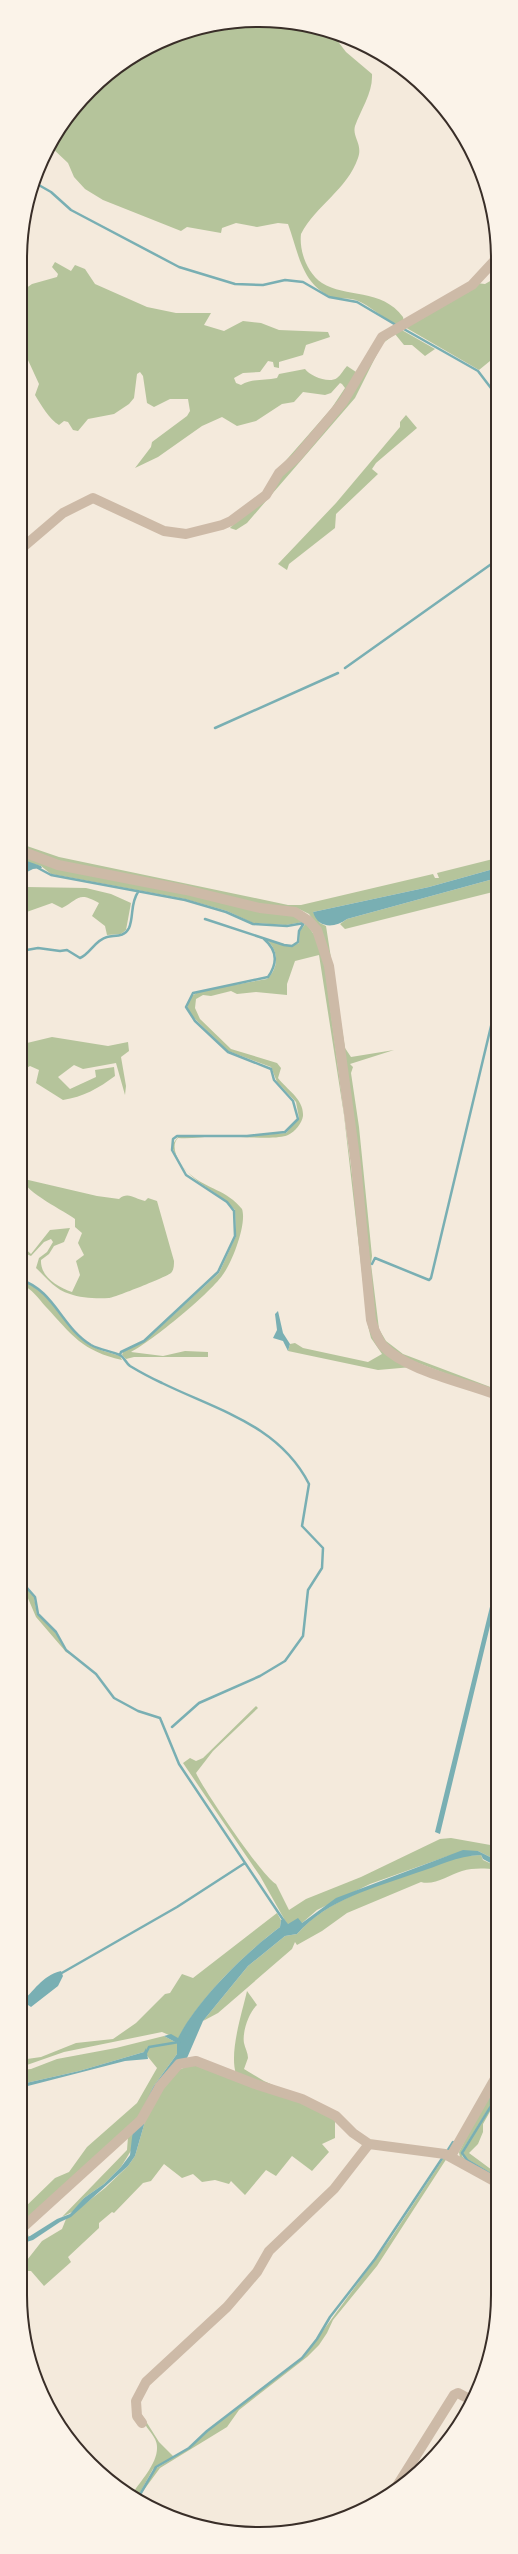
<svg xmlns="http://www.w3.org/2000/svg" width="518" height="2554" font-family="Barlow,sans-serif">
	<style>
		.green { fill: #b5c49b }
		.water { fill: #79afb3 }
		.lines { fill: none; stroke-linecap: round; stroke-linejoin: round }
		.stream { stroke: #79afb3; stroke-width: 2.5 }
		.minor { stroke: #cdbaa7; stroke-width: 10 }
		.rim { fill: none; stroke: #392e28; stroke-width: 2 }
	</style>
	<rect width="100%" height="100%" fill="#f4eadc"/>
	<path class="green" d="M 290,22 L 333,35 L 346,52 L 372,74 C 373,93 361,109 355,126 C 352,137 363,144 358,158 C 347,190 316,205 301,234 C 299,251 307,273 322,283 C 345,298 382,288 403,317 L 404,322 L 398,325 C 383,319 371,306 356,300 C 347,297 337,300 329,296 C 301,282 298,251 288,224 L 278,223 L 257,227 L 236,223 L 222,228 L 221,233 L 187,227 L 181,231 L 103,200 L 85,189 L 74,177 L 68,163 L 50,146 L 52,140 L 113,70 L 197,28 Z
		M 55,262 L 71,271 L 75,265 L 85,269 L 95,284 L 147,307 L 176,313 L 211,313 L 204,325 L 224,331 L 243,321 L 261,323 L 279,330 L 328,332 L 330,337 L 306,345 L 303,355 L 279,362 L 279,368 L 274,367 L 273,362 L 268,361 L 260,372 L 243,373 L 234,378 L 236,383 L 241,385 C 252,378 264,381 277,378 L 279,374 L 305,369 C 310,376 329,384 337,378 C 341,375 343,370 347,366 L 359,374 L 295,457 L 274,474 L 331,409 L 345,388 L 342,384 L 340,383 L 331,393 L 325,395 L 303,392 L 294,402 L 282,404 L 256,421 L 237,426 L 222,417 L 202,426 L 158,457 L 135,468 L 151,447 L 152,442 L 187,416 L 190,411 L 188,399 L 170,399 L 154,407 L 147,403 L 143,376 L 140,372 L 137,374 L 134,398 L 129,404 L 114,414 L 88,419 L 78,431 L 73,430 L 68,422 L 64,421 L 59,425 C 49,419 41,405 35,395 L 39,384 L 22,347 L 22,291 L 32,284 L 57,277 L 58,274 L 52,267 Z
		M 497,277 L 497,361 L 490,361 L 479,370 L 403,326 L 476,283 L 485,284 Z
		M 400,329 L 435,349 L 425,356 L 412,345 L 404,345 L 395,334 L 382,344 L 355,398 L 247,523 L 236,530 L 230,528 L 291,465 L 378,346 Z
		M 406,415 L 417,428 L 376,463 L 372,469 L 378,474 L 336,514 L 335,528 L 289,564 L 287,570 L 278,564 L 336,503 L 400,427 L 400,422 Z
		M 21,844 L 59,857 L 288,905 L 301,905 L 433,874 L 435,878 L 439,878 L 437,873 L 497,858 L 497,868 L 429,887 L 313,912 L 320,923 L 326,926 L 345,1048 L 351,1057 L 394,1050 L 350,1064 L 353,1067 L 351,1073 L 359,1127 L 372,1256 L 371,1264 L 379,1329 L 386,1341 L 403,1354 L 493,1388 L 497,1393 L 410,1360 L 391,1350 L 376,1330 L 320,929 L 309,914 L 299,909 L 240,901 L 60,861 L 21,847 Z
		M 21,854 L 293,915 L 303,922 L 286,925 L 253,923 L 227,911 L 185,899 L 51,874 L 41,866 L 21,861 Z
		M 25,873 L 27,887 L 86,888 L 111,894 L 131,903 L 126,930 L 121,934 L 107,935 L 105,926 L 92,916 L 99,903 C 78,891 79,899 62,908 L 52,903 L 21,914 L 21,875 Z
		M 497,878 L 497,891 L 345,929 L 340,924 L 347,919 Z
		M 306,923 L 315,936 L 324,960 L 373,1335 L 412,1367 L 378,1370 L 288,1351 L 290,1344 L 295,1343 L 303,1348 L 368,1362 L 382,1354 L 371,1338 L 368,1326 L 344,1115 L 319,955 L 295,961 L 287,984 L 287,995 L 256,992 L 237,994 L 231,991 L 211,996 L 203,995 L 196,999 L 195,1008 L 200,1019 L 231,1049 L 277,1063 L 281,1068 L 278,1078 C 287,1090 304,1099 303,1116 C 302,1123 295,1132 288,1135 C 275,1141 231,1135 215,1136 C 202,1137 190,1139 178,1138 C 168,1148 182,1168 191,1175 C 207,1189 227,1190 242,1209 C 247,1223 233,1260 224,1273 C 212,1292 152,1341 131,1352 L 163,1356 L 185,1351 L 208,1352 L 208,1357 L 134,1357 L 126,1359 L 122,1355 L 123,1352 L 145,1341 L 219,1273 L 236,1236 L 235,1210 C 212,1185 187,1184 173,1149 L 172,1145 L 178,1137 L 248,1136 L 286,1133 L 299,1118 L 296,1102 L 277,1082 L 271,1067 L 228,1051 L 191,1015 L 187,1008 C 188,999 193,994 200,991 L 267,979 C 279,968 279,951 267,940 L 292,946 L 299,943 L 300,931 Z
		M 52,1037 L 108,1046 L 128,1042 L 129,1051 L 121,1057 L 126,1086 L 125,1095 L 116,1063 L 83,1069 L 74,1065 L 58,1077 L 70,1089 L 96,1077 L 95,1070 L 114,1067 L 115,1076 C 99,1088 83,1097 63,1100 L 36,1083 L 39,1070 L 30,1066 L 21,1071 L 21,1041 L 27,1043 Z
		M 24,1179 L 97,1196 L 119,1199 C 128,1191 135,1199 145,1201 L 148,1198 L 157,1201 L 174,1261 C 174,1265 174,1270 171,1273 C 168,1276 114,1298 109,1298 C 98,1299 80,1298 70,1294 C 55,1290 46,1277 36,1268 L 39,1258 L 47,1252 L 53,1242 L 51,1239 L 44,1242 L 31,1256 L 22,1252 L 21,1245 L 31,1254 L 50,1230 L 70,1228 L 64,1242 L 54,1246 L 49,1254 L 41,1260 C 40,1277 58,1287 72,1292 L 80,1275 L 76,1261 L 84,1255 L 78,1243 L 82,1233 L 75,1227 L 75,1219 C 66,1212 21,1190 24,1179 Z
		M 21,1281 C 54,1291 62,1329 91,1346 C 99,1350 111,1353 120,1356 L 122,1360 C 82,1351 72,1335 46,1307 C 38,1298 32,1289 21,1284 Z
		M 21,1582 L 34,1597 L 37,1614 L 56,1632 L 66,1651 L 79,1659 L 66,1652 L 36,1617 Z
		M 256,1706 L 258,1708 L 213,1751 L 196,1773 C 203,1789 264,1879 276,1884 L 289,1910 L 306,1899 L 361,1877 L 440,1839 L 451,1838 L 496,1846 L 496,1860 L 478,1851 L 448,1856 L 370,1884 L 317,1910 L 302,1923 L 287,1924 L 260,1876 L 183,1763 L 190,1758 L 196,1761 L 203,1758 Z
		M 481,1855 L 483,1860 L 496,1866 L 496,1870 C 485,1868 473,1868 462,1871 C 449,1875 434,1886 421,1882 L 347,1913 L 322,1931 L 297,1945 L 295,1942 L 292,1949 L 218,2013 L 203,2021 L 248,1966 L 285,1936 L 297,1934 C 335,1891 398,1881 449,1860 L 463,1856 Z
		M 277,1913 L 281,1920 L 280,1927 C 244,1954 199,1998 178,2039 L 162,2032 L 64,2052 L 24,2066 L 20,2064 L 20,2060 L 41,2057 L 76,2043 L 113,2039 L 136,2023 L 165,1994 L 170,1993 L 182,1974 L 193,1978 Z
		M 247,1991 L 257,2005 C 249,2012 242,2032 244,2043 C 245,2048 248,2053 248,2058 L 244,2069 L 264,2081 L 293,2094 L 236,2074 C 229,2052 242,2013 247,1991 Z
		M 164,2036 L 177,2043 L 177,2054 L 153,2087 L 139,2118 L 20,2228 L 20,2212 L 55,2178 L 69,2172 L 87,2147 L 137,2103 L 157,2068 L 144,2052 L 79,2071 L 26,2083 L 20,2082 L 20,2070 L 31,2069 L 57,2059 L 116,2048 Z
		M 197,2063 L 289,2097 L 335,2119 L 335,2138 L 322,2144 L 329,2152 L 312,2171 L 292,2156 L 276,2176 L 266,2170 L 245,2195 L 231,2181 L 229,2184 L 215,2180 L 202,2182 L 193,2174 L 182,2178 L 164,2164 L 151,2181 L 143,2183 L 114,2213 L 112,2212 L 99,2223 L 99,2228 L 68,2257 L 71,2262 L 44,2286 L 31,2271 L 24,2271 L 20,2275 L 20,2269 L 42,2241 L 62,2229 L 66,2219 L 105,2188 L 128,2166 L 135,2156 L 146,2118 L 164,2086 L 178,2070 Z
		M 496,2080 L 496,2092 L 490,2097 L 490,2106 L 462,2151 L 462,2156 L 467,2161 L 460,2158 L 459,2152 Z
		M 496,2095 L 496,2101 L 483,2124 L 483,2132 L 478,2144 L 469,2153 L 496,2173 L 496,2176 L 467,2159 L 463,2154 L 464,2149 L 492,2106 Z
		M 133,2129 L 132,2149 L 121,2167 L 104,2184 L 84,2198 L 74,2211 L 62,2217 L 127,2150 L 128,2137 L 27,2229 L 25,2233 L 29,2236 L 20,2239 L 20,2231 Z
		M 445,2156 L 447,2158 L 377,2266 L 333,2320 L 327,2333 L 319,2345 L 307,2357 L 239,2410 L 227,2427 L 160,2468 L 138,2498 L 155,2469 L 190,2448 L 208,2431 L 303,2358 L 391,2238 Z
		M 142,2415 L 159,2442 L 174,2457 L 153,2469 L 137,2498 L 132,2494 C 141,2480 164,2457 155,2439 C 150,2430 143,2425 142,2415 Z"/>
	<path class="water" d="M 24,860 L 41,866 L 42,868 L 33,869 L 21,875 L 24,866 L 21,861 Z
		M 497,868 L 497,878 L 347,919 C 335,928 318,929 313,912 L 429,887 Z
		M 278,1311 L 283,1333 L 290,1344 L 288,1351 L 283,1341 L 273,1338 L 277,1330 L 275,1314 Z
		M 497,1578 L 496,1601 L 440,1834 L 435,1832 Z
		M 463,1850 L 478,1851 L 496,1860 L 496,1866 L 483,1859 L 481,1855 C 456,1856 439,1866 416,1873 C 374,1888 328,1899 297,1934 L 285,1936 L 248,1966 L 203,2021 L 184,2065 L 164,2086 L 146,2118 L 135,2156 L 128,2166 L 71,2217 L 60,2222 L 33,2240 L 20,2244 L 20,2239 L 30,2236 L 57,2219 L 70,2214 L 84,2198 L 104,2184 L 121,2167 L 130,2155 L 133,2129 L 153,2087 L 177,2054 L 177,2043 L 164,2036 L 171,2034 L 178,2038 C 198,1999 245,1953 280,1927 L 281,1920 L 284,1919 L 288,1924 L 298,1918 L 302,1923 L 336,1898 Z
		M 61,1971 L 63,1976 L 58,1986 L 31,2007 L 25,2003 L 20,2008 L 20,2003 C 35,1991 41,1976 61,1971 Z
		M 146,2048 L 148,2059 L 125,2061 L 20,2088 L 20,2082 L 26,2083 L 79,2071 L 144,2052 Z"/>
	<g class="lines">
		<path class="stream" d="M 37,184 L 51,192 L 71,210 L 179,267 L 235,284 L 263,285 L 285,280 L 303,282 L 329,297 L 357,302 L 396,325
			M 402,328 L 478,371 L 497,396
			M 345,668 L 497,560
			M 215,728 L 338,673
			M 38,868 L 51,875 L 185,900 L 226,912 L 253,924 L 287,926 L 304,923
			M 205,919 L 284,945 L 292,946 L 298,942 L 299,931 L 304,923
			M 21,951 L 38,948 L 60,951 L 67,950 L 80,958 C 90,954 95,940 107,937 C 114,935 124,938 129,928 C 134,916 130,904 138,892
			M 372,1264 L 375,1258 L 429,1280 L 431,1278 L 497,1001
			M 21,1280 C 54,1290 62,1328 91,1345 C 100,1350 111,1351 120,1355 C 125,1358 125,1362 130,1366 C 140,1372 151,1378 162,1383 C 217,1410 279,1425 309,1484 L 302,1526 L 323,1548 L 322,1568 L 308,1590 L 303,1636 L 285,1661 L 260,1676 L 199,1703 L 172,1727
			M 120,1355 L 121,1352 L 144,1341 L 218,1272 L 235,1236 L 234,1211 L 227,1202 L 186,1175 L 172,1150 L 173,1139 L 177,1136 L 247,1136 L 285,1132 L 298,1119 L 293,1101 L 274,1080 L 271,1069 L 228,1052 L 195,1021 L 186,1007 L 193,993 L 268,977 C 278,963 277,950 264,939
			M 21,1581 L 35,1597 L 38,1614 L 56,1632 L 66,1650 L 96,1674 L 114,1698 L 138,1711 L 160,1718 L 179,1764 L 284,1921
			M 60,1974 L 177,1907 L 245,1863
			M 146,2053 L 149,2047 L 179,2042
			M 494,2074 L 496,2069
			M 493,2099 L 496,2094
			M 446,2153 L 453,2142
			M 489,2173 L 467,2160 L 462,2153 L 491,2106 L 491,2096
			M 138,2498 L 156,2467 L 189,2448 L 207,2431 L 302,2358 L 317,2339 L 330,2317 L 375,2259 L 443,2157"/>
		<path class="minor" d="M 22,548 L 63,513 L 93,498 L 164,531 L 186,534 L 222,525 L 231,521 L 266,495 L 279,473 L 296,458 L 343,402 L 382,337 L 472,285 L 497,258
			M 21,851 L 58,865 L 186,890 L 260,908 L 295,912 L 309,921 L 317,930 L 329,966 L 356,1165 L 371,1320 C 374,1329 377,1339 383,1346 C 407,1371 464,1382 497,1395
			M 451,2156 L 496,2077
			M 20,2230 L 141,2120 L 160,2086 L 179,2064 L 196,2061 L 255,2084 L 302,2099 L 336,2116 L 353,2133 L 369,2144 L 445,2154 L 496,2182
			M 142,2423 L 137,2416 L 136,2401 L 146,2382 L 227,2307 L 257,2272 L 269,2251 L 334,2189 L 369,2144
			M 397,2486 L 454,2395 L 458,2393 L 473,2401"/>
	</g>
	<path d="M0 0H518V2554H0ZM259 27H259A232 232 0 0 1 491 259V2295A232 232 0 0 1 259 2527H259A232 232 0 0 1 27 2295V259A232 232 0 0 1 259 27Z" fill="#fbf3e9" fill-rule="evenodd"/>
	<path class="rim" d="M259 27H259A232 232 0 0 1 491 259V2295A232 232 0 0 1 259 2527H259A232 232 0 0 1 27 2295V259A232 232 0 0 1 259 27Z"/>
</svg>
